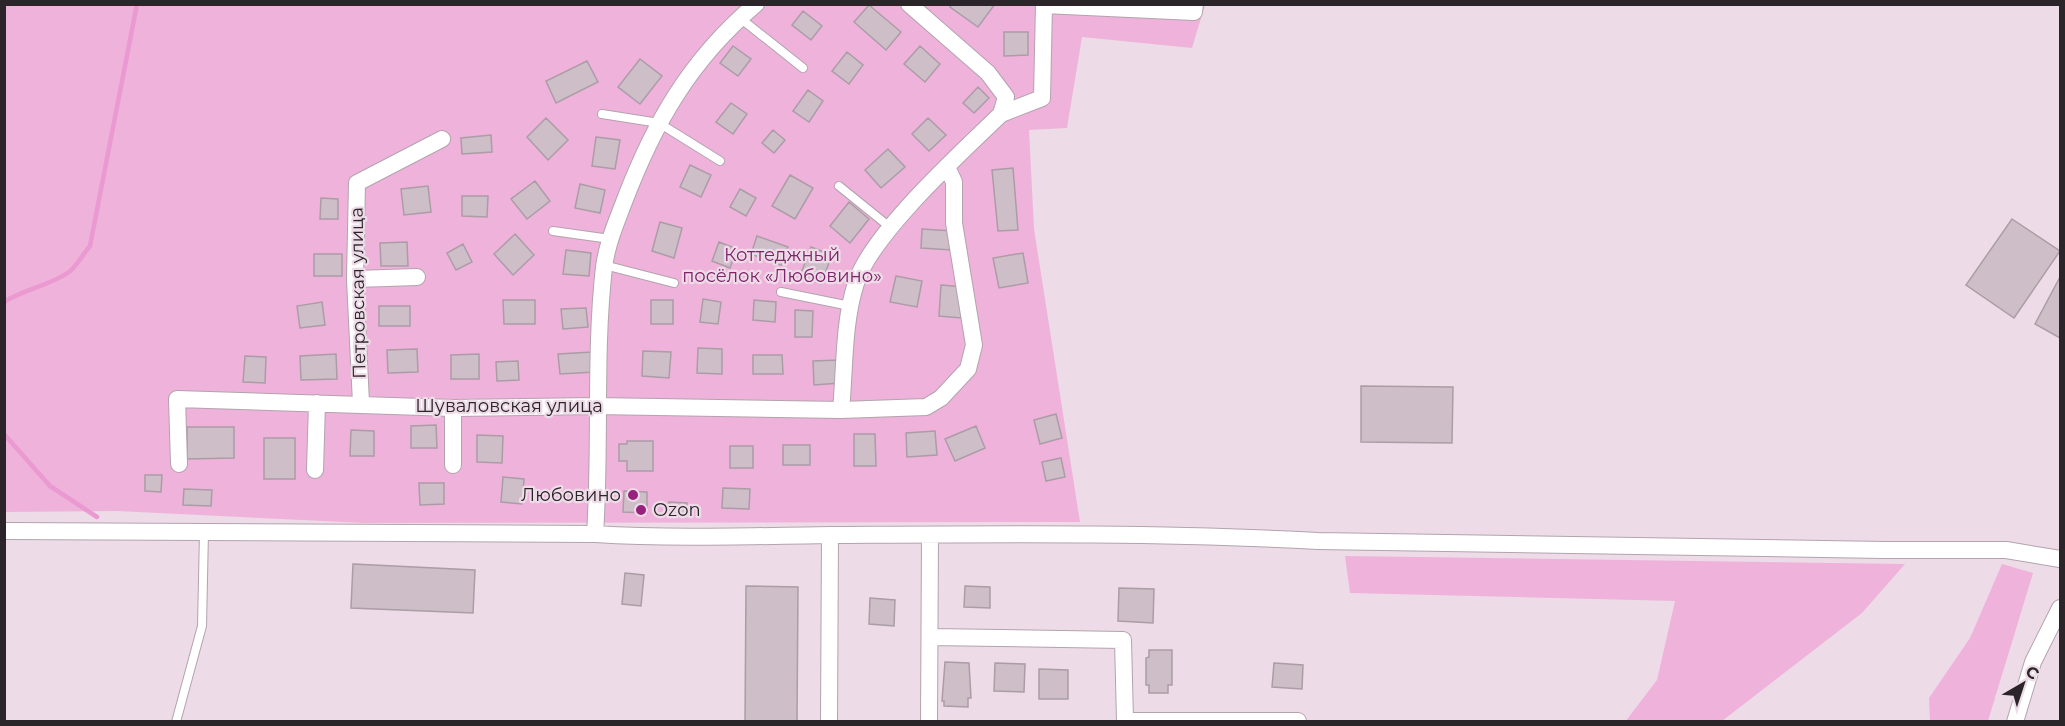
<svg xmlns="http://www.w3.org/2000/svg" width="2065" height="726" font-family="Montserrat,sans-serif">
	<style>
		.green { fill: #efb2db }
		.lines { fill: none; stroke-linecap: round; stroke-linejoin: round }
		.stream { stroke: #ea99d1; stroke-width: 4.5 }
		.building { fill: #cebec8; stroke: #ab9ca6; stroke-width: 1.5 }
		.lane-casing { stroke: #b3a3ad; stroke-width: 10 }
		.street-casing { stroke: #b3a3ad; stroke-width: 18 }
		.lane { stroke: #fff; stroke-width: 8 }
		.street { stroke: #fff; stroke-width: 16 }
		.poi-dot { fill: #98217d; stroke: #eddce7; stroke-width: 2 }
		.labels { text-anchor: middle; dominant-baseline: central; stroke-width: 4.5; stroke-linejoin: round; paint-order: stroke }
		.park-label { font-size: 18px; fill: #80236a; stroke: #eddce7 }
		.street-label { font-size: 18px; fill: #2b2529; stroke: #eddce7 }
		.poi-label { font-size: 18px; fill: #2b2529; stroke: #eddce7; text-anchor: end }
	</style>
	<rect width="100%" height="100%" fill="#eddce7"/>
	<path class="green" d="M 4,5 L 1205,5 L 1192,48 L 1082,37 L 1067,128 L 1029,130 L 1034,229 L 1080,522 L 364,523 L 117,511 L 5,512 Z
		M 1345,556 L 1905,564 L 1862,613 L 1722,721 L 1625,722 L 1657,680 L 1675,601 L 1350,593 Z
		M 2002,564 L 2033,573 L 1988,721 L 1930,721 L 1929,698 L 1970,638 Z"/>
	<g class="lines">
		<path class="stream" d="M 4,302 C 24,289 49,286 69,272 C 77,266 83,254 90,246 L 137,4
			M 4,434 L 50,486 L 97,517"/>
	</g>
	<path class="building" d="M 952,4 L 995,4 L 978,27 L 950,7 Z
		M 869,5 L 901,32 L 886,50 L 854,22 Z
		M 803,11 L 822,26 L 811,40 L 792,25 Z
		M 1004,32 L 1028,32 L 1028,55 L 1004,56 Z
		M 733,46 L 751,59 L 738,76 L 720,63 Z
		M 920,46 L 940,64 L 925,82 L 904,64 Z
		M 847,52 L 863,65 L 849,84 L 832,71 Z
		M 640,59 L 662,76 L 640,104 L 618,87 Z
		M 587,61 L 598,82 L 556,103 L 546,81 Z
		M 978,87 L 989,98 L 974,113 L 963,103 Z
		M 808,90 L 823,101 L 809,122 L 793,111 Z
		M 731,103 L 747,114 L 733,134 L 716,122 Z
		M 546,118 L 568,140 L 548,160 L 527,137 Z
		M 928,118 L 946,135 L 929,151 L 912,134 Z
		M 773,130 L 785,140 L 774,153 L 762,143 Z
		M 491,135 L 492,152 L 462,154 L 461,138 Z
		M 596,137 L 620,140 L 615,169 L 592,166 Z
		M 888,149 L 905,167 L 881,188 L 865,170 Z
		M 690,165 L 711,175 L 701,197 L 680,187 Z
		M 1013,168 L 1018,230 L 998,231 L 992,170 Z
		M 790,175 L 813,188 L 795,219 L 772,206 Z
		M 535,181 L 550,201 L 527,219 L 511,199 Z
		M 580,184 L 605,190 L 600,213 L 575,208 Z
		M 428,186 L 431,212 L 404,215 L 401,189 Z
		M 740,189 L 756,198 L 746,216 L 730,207 Z
		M 462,196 L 488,196 L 487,217 L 462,216 Z
		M 321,198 L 338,199 L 338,219 L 320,219 Z
		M 849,202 L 869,219 L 850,243 L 830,226 Z
		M 2012,219 L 2060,251 L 2014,318 L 1966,285 Z
		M 660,222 L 682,228 L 674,258 L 652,251 Z
		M 922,229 L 953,231 L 952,250 L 921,248 Z
		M 515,234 L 534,255 L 513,275 L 494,254 Z
		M 757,236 L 788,247 L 781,265 L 751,254 Z
		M 407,242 L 408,266 L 381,266 L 380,243 Z
		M 719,242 L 737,249 L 730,268 L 712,261 Z
		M 463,244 L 472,262 L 456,270 L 447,253 Z
		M 811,247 L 832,255 L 821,284 L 800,276 Z
		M 566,250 L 591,253 L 589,276 L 563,274 Z
		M 1023,253 L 1028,283 L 999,288 L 993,258 Z
		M 314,254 L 342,254 L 342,276 L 314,276 Z
		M 896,276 L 922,281 L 917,307 L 890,302 Z
		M 2060,277 L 2060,338 L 2035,324 Z
		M 941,285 L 964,287 L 961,318 L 939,316 Z
		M 703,299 L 721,302 L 718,324 L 700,322 Z
		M 503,300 L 535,300 L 535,324 L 504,324 Z
		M 651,300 L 673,300 L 673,324 L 651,324 Z
		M 754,300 L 776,302 L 775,322 L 753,320 Z
		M 322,302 L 325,325 L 300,328 L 297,306 Z
		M 379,306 L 410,306 L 410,326 L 379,326 Z
		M 586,308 L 588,327 L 563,329 L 561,309 Z
		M 795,310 L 813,311 L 812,337 L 795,337 Z
		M 698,348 L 722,349 L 722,374 L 697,373 Z
		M 417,349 L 418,372 L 388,373 L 387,350 Z
		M 643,351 L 671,352 L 669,378 L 642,376 Z
		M 593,352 L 595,372 L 560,374 L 558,354 Z
		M 336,354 L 337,379 L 301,380 L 300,356 Z
		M 479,354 L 479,379 L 451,379 L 451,355 Z
		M 753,355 L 782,355 L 783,374 L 753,374 Z
		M 245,356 L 266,357 L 265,383 L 243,382 Z
		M 839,360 L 840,383 L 814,385 L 813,361 Z
		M 518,361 L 519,380 L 497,381 L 496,362 Z
		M 1361,386 L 1453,387 L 1452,443 L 1361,442 Z
		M 1056,414 L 1062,438 L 1040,444 L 1034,420 Z
		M 436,425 L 437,448 L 411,448 L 411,426 Z
		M 976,426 L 985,448 L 955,461 L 945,439 Z
		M 187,427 L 234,427 L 234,458 L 187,459 Z
		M 351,430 L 374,431 L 374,456 L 350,456 Z
		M 935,431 L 937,455 L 907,457 L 906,433 Z
		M 854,434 L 875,434 L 876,466 L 854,466 Z
		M 477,435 L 503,436 L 502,463 L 477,462 Z
		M 264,438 L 295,438 L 295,479 L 264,479 Z
		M 627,441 L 653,441 L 653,471 L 627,471 L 627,461 L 619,461 L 619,444 L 627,444 Z
		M 783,445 L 810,445 L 810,465 L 783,465 Z
		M 730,446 L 753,446 L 753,468 L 730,468 Z
		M 1061,458 L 1065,477 L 1046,481 L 1042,462 Z
		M 145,475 L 162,475 L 161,492 L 145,491 Z
		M 503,477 L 524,479 L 522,504 L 501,502 Z
		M 419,483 L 444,483 L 444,504 L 420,505 Z
		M 723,488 L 750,489 L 749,509 L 722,508 Z
		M 184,489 L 212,490 L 211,506 L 183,505 Z
		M 624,491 L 647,492 L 647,513 L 623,512 Z
		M 669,502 L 687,503 L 686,515 L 669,514 Z
		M 353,564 L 475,570 L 473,613 L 351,608 Z
		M 625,573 L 644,575 L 641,606 L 622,604 Z
		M 746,586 L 798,587 L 797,722 L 745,722 Z
		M 965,586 L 990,587 L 990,608 L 964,607 Z
		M 1119,588 L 1154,589 L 1153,623 L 1118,621 Z
		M 870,598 L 895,600 L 894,626 L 869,624 Z
		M 1149,650 L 1172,650 L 1172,685 L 1168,685 L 1168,693 L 1149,693 L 1149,685 L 1146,685 L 1146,658 L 1149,657 Z
		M 945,662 L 969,663 L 971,698 L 968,698 L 968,707 L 944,706 L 944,701 L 942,701 Z
		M 995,663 L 1025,664 L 1024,692 L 994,691 Z
		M 1274,663 L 1303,665 L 1302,689 L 1272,687 Z
		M 1039,669 L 1068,670 L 1068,699 L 1039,699 Z"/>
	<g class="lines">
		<g class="lane-casing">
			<path id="lane" d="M 740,18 L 803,68
				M 602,114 L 659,123 L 720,161
				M 839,186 L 891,228
				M 553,231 L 610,239
				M 604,265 L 674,283
				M 781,292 L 850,306
				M 176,722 L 202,626 L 204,532"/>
		</g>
		<g class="street-casing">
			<path id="street" d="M 1001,114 L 1042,98 L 1044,5 L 1194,12 L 1195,4
				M 355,279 L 417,277
				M 361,403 L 355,279 L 357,183 L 442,139
				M 841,410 C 845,369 843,323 856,283 C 871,234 962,152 1001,114 L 1006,97 L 988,73 L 909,4
				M 179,464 L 177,399 L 453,408 L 596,406 L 841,410 L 926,407 L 941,398 L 968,369 L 974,345 L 954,223 L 954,182 L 947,167
				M 453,465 L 453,408
				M 315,470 L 317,403
				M 4,531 L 595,534 C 674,539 753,536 831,535 C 993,534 1156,532 1318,541 L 1884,550 L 2006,550 L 2060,559
				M 595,534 C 601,445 594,356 604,267 C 607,244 616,223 624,202 C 654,123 690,60 756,4
				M 930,637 L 1123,640 L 1125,721 L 1298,721
				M 829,722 L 830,535
				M 929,722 L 930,535
				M 2015,722 L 2033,662 L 2060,608"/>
		</g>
		<use href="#lane" class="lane"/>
		<use href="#street" class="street"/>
	</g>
	<g class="poi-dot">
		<circle cx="633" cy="495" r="6"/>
		<circle cx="641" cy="510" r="6"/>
	</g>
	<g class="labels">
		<g class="park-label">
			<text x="782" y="255">Коттеджный<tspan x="782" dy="21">посёлок «Любовино»</tspan></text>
		</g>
		<g class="street-label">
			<text transform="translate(358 293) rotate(-91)">Петровская улица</text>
			<text x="509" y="406">Шуваловская улица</text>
		</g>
		<g class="poi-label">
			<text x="621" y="495">Любовино</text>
			<text x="653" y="510" text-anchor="start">Ozon</text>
		</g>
	</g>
	<rect width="2065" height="726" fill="none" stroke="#2b2529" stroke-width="12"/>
	<g transform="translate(2023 684) rotate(39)" stroke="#eddce7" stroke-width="4.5" paint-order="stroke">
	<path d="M0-4.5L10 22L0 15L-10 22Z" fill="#2b2529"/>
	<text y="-9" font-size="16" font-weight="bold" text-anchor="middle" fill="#2b2529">С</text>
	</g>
</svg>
